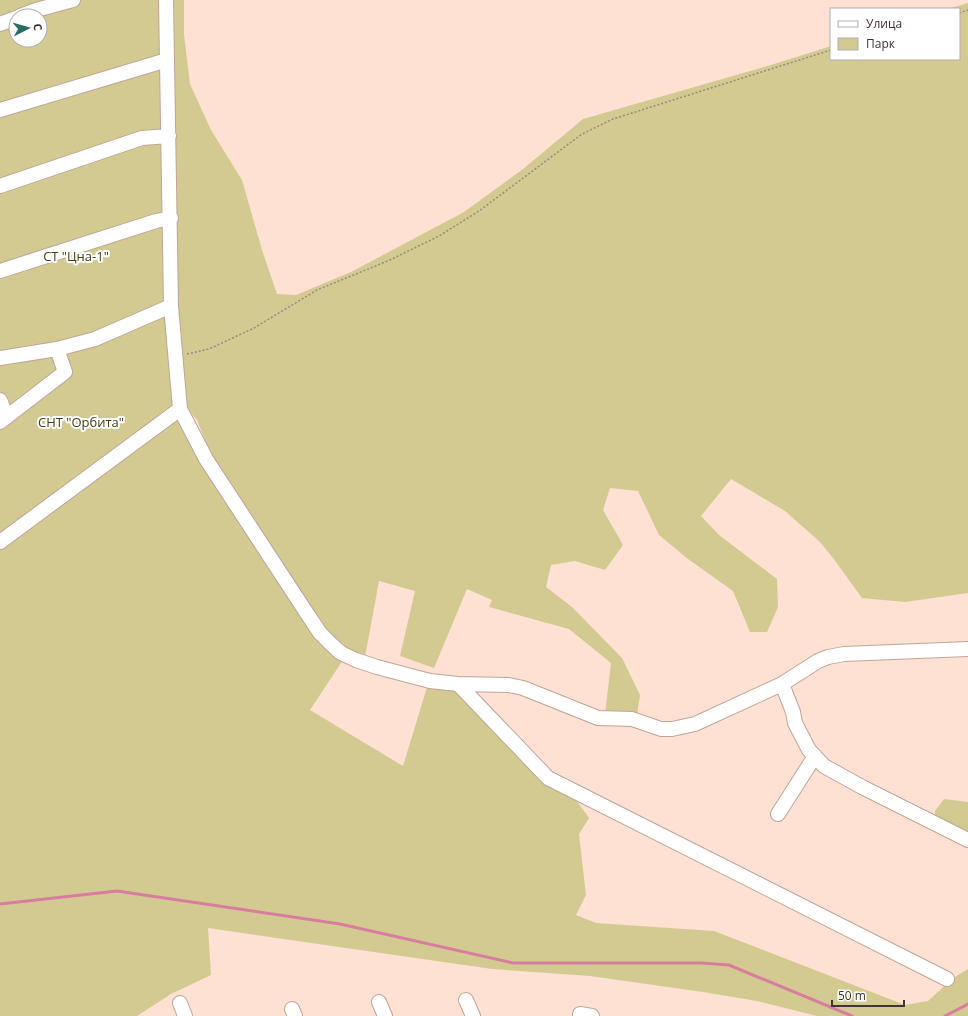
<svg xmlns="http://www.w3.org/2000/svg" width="968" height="1016" font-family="'Open Sans',sans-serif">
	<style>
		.green { fill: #d3ca91; fill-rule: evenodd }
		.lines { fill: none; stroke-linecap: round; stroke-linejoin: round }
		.stream { stroke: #d97da0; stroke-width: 3 }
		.minor-casing { stroke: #c0a598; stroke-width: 16 }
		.path { stroke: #9c887f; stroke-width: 1.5; stroke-dasharray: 2 2; stroke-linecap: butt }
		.minor { stroke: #fff; stroke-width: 14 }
		.labels { text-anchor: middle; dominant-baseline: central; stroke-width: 4; stroke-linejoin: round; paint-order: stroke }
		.park-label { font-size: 13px; fill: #464016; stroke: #fff }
	</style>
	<rect width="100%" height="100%" fill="#fee1d3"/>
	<path class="green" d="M 0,0 L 159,0 L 168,287 L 164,302 L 67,344 L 0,353 ZM 16,16 L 40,16 L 40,40 L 16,40 Z
		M 171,0 L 184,0 L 184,34 L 190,84 L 211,130 L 242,180 L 262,250 L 277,294 L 296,295 L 351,272 L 464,212 L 523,169 L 583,119 L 771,65 L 831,46 L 831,59 L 959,59 L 959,9 L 948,9 L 968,3 L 968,593 L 905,602 L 862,598 L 833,558 L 820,542 L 785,511 L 731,479 L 701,516 L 719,535 L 777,579 L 778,607 L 767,632 L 750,632 L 733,591 L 688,559 L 659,535 L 638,491 L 610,488 L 603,510 L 623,545 L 605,570 L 575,561 L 551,565 L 546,587 L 572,607 L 622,658 L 640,695 L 637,715 L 605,714 L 611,663 L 569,629 L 489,607 L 492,600 L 467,589 L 434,668 L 400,656 L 415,591 L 379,581 L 365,657 L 338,644 L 305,606 L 211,455 L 197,420 L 183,404 L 178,314 Z
		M 163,314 L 166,314 L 176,406 L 0,537 L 0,428 L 73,374 L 62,356 Z
		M 52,353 L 59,372 L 9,412 L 0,392 L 0,363 Z
		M 177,415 L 215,486 L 300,614 L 343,660 L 310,710 L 403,766 L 428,684 L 457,691 L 548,780 L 576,800 L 589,818 L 579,834 L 586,895 L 576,915 L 596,923 L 714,931 L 905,1005 L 928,1001 L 953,978 L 968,969 L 968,1016 L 817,1016 L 757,1001 L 703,992 L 590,976 L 492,969 L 208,928 L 211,975 L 171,994 L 137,1016 L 0,1016 L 0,547 Z
		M 944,799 L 968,802 L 968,834 L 935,819 L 935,811 Z"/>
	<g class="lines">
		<path class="stream" d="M 0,904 L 117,891 L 340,924 L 513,963 L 701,963 L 729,965 L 852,1016
			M 945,1016 L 968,1004"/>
		<g class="minor-casing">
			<path id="minor" d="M 166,0 L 171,306 L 180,409 L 206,459 L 304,609 L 320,633 L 331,644 L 341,653 L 356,660 L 377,667 L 430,681 L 458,684 L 509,685 L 523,688 L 598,718 L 632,719 L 661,729 L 672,729 L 695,724 L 782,684 L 818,661 L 828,657 L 844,654 L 968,649
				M 20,16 L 36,10 L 73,0
				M 0,24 L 16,18
				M 0,110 L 167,60
				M 0,186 L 142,138 L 169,136
				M 0,271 L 156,221 L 171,218
				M 0,358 L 57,349 L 95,339 L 171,306
				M 0,400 L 7,417
				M 0,422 L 65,372 L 57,349
				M 0,542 L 180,409
				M 458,684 L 548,778 L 947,979
				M 782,684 L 793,712 L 795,723 L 809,750 L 824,766 L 862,787 L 968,840
				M 778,814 L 815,756
				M 466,1000 L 473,1016
				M 379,1002 L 385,1016
				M 180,1003 L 185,1016
				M 292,1009 L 295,1016
				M 580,1016 L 580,1014 L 592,1016"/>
		</g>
		<path class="path" d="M 959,13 L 968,10
			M 187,354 L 209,349 L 254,328 L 317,290 L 390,260 L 439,236 L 479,211 L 582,134 L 613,119 L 831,50"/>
		<use href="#minor" class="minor"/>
	</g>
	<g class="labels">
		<g class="park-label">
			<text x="76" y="256">СТ "Цна-1"</text>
			<text x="81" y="422">CНТ "Орбита"</text>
		</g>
	</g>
	<rect x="830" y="8" width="130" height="52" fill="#ffffff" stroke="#b3aeac"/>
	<rect x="838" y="21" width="20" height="6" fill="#ffffff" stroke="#b3aeac"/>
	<text x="866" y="28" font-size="12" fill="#403530">Улица</text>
	<rect x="838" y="38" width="20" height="12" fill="#d3ca91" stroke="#b3aeac"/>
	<text x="866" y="48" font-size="12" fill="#403530">Парк</text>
	<g transform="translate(28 28) rotate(84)"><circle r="19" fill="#ffffff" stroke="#b3aeac"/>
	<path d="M0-3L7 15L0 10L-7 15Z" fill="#296d60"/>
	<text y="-6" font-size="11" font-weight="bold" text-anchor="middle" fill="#403530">С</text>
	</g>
	<path d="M832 1000v6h72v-6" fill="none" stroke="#403530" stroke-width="2"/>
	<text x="838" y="1000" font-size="12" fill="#403530" stroke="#ffffff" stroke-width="3" paint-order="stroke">50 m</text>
</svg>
